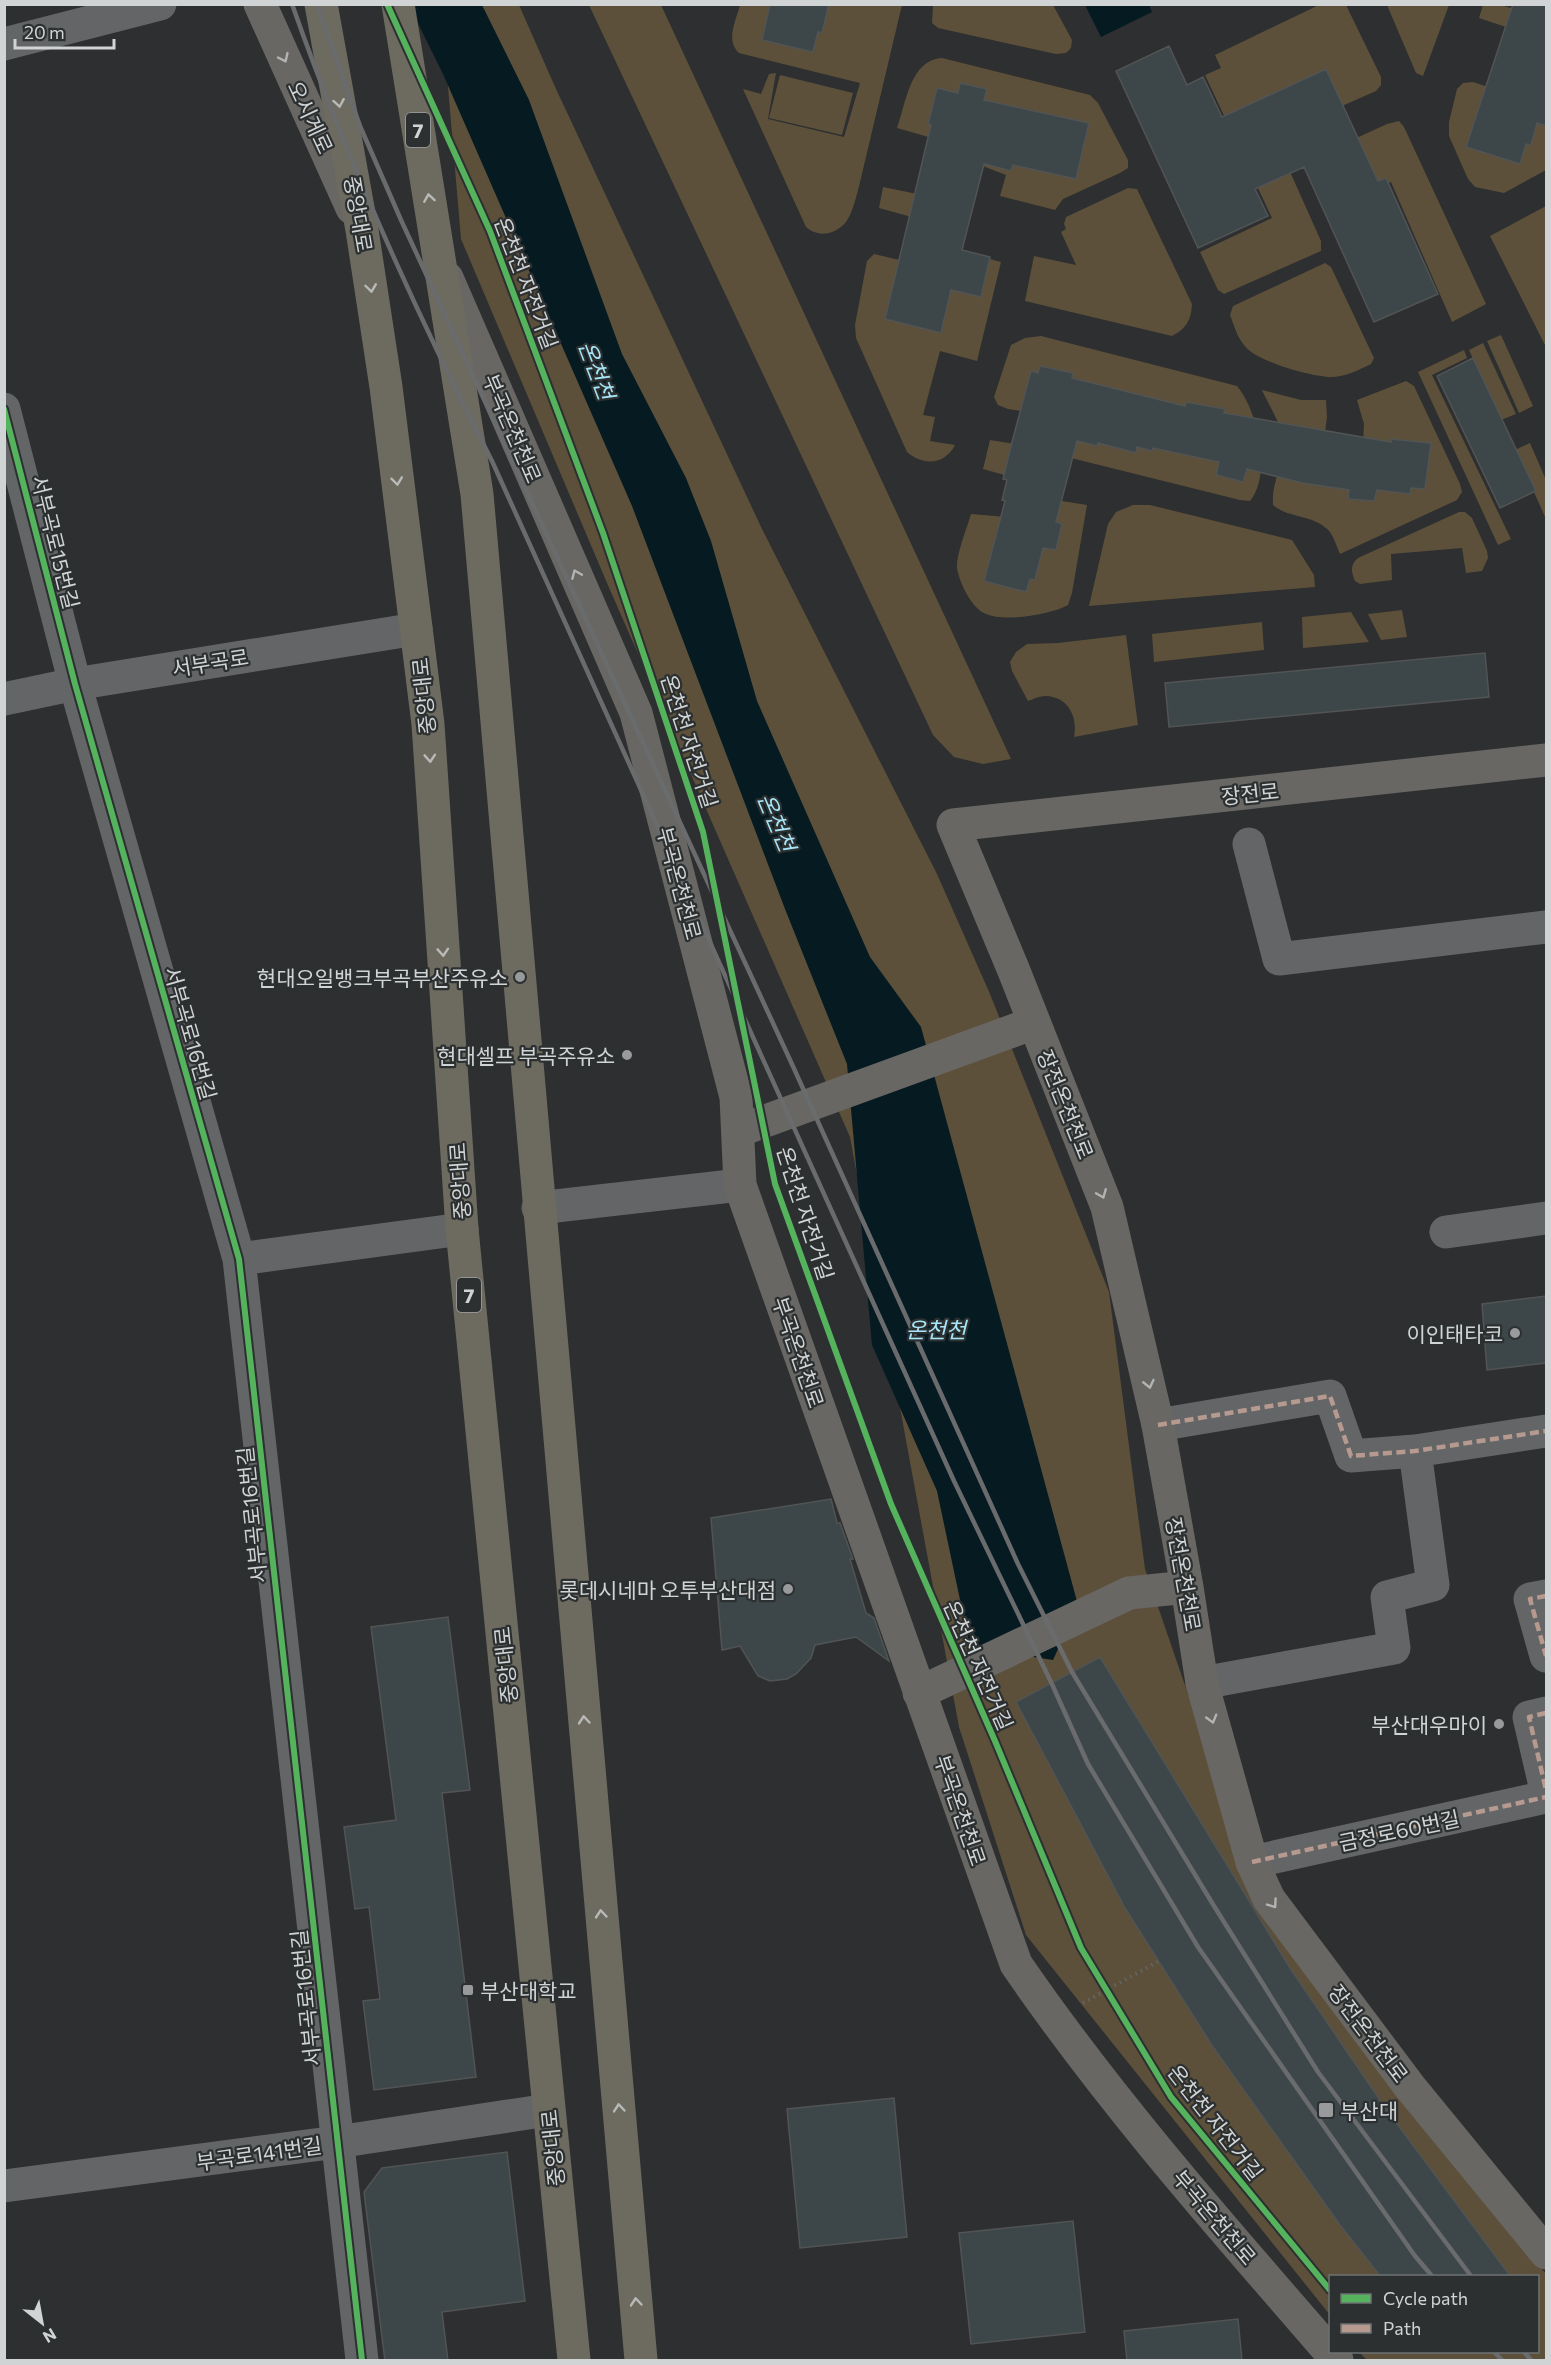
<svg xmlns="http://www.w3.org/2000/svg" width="1551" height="2365" font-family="Commissioner,'Noto Sans KR',sans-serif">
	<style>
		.green { fill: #5d503a }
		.water { fill: #051a21 }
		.building { fill: #3d474a; stroke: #525454; stroke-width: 1.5 }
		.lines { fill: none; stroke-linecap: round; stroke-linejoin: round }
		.path { stroke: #646566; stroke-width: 4; stroke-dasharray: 1.5 4.5; stroke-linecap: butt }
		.street { stroke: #636566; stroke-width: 33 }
		.secondary { stroke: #686764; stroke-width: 33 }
		.primary { stroke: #6d6a60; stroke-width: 33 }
		.rail { stroke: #6a6b6c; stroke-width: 4.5 }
		.quiet { stroke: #b69a8f; stroke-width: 4.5; stroke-dasharray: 9 4.5; stroke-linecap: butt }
		.cycleway-casing { stroke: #2c3031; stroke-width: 10 }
		.cycleway { stroke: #56b35d; stroke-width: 6 }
		.oneway { stroke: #b2b3b3 }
		.oneway2 { stroke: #b8bab8 }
		.poi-dot { fill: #989a9b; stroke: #2c3031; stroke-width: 2 }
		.labels { text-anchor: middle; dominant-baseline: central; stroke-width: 4.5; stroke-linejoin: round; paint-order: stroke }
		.shield { fill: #2c3031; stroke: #a0a3a4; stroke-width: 1.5 }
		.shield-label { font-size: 20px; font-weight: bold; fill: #d1d4d5 }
		.street-label { font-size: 21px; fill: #d1d4d5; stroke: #2c3031 }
		.poi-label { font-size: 21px; fill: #d1d4d5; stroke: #2c3031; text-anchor: end }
		.water-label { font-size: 22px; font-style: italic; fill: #a6e5f8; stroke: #2c3031 }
	</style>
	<rect width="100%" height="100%" fill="#2d2f30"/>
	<path class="green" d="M 441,5 L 519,5 L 556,89 L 762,529 L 937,874 L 990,994 L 1109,1292 L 1145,1569 L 1233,1825 L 1402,2099 L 1546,2274 L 1546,2360 L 1367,2360 L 1359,2352 L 1538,2352 L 1538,2276 L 1330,2276 L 1330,2315 L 1026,1935 L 959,1727 L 850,1137 L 607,583 L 461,239 Z
		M 589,5 L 661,5 L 1011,759 L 983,764 L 954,757 L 933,735 Z
		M 740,5 L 902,5 C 890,55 878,106 866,157 C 862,172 855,211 846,222 C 835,235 818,238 806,227 L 743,89 L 761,94 L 769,74 L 776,73 L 768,119 L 844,137 L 860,83 L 739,53 C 725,40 736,21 740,5 Z
		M 933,5 L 1053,5 L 1072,40 L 1071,48 L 1066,53 L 1056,54 L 938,28 L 932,23 Z
		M 1319,5 L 1346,5 L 1381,77 L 1381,85 L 1376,91 L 1274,136 L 1321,241 L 1321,251 L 1224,294 L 1218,290 L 1200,252 L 1272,218 L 1205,75 L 1221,68 L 1215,55 Z
		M 1387,5 L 1449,5 L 1423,76 L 1416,73 Z
		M 1483,5 L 1500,5 L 1518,10 L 1512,29 L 1479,18 Z
		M 942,58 L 1090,95 L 1098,103 L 1128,160 L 1128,168 L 1120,173 L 1063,199 L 1055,210 L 1000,196 L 1006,175 L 975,163 L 949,248 L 1001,262 L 977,361 L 940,351 L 923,415 L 935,417 L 930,441 L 955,445 C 945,465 923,466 907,452 L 856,338 L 855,325 L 867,261 L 874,254 L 908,262 L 919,219 L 879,208 L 883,187 L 927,196 L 946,142 L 897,128 C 906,103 910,60 942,58 Z
		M 780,75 L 853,93 L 842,135 L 769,118 Z
		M 1473,82 L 1546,106 L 1546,170 L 1504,193 L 1475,187 L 1468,179 L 1449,136 L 1449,122 L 1457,89 L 1463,83 Z
		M 1399,121 L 1404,127 L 1486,304 L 1452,322 L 1391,182 L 1359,197 L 1341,145 L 1387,124 Z
		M 1128,188 L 1137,189 L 1192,304 C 1191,320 1187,328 1172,336 L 1025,301 L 1034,256 L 1076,265 L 1061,232 L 1066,229 L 1064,224 L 1066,217 Z
		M 1546,206 L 1546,347 L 1490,236 Z
		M 1325,263 L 1331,267 L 1374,358 L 1371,364 C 1359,370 1345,377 1331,377 C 1312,377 1254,361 1244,345 C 1237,337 1234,325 1230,315 L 1233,306 Z
		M 1501,335 L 1533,406 L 1519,413 L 1487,341 Z
		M 1041,336 L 1237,386 C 1258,411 1272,474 1250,501 L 1240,500 L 1051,453 L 1043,498 L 1087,505 L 1072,593 L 1068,605 C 1050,615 1005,622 986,614 C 972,609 959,582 957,568 C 956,555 967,528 971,514 L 1006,517 L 1015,478 L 983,469 L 990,440 L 1027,446 L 1036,413 L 1008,409 L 998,405 L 994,397 L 1011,345 L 1025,338 Z
		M 1483,343 L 1516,414 L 1501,420 L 1469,350 Z
		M 1464,350 L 1467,358 L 1432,375 L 1511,539 L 1498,545 L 1418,372 Z
		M 1406,381 L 1414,386 L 1460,484 L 1462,492 L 1457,500 L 1340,554 C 1337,547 1334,538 1330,532 C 1315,514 1289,519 1273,505 C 1271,482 1285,462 1284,444 C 1283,426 1269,406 1262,390 L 1301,400 L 1326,400 L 1327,417 L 1324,439 L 1363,445 L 1364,424 L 1357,400 Z
		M 1530,443 L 1546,480 L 1546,519 L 1515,450 Z
		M 1133,505 L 1150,505 L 1292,540 L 1314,575 L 1315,587 L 1089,606 L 1108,524 L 1116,512 Z
		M 1459,512 L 1465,512 L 1472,518 L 1487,551 L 1488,558 L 1482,571 L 1466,573 L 1462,548 L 1391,554 L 1392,580 L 1360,584 L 1355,581 C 1351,571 1350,565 1358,558 Z
		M 1402,610 L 1407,637 L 1381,640 L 1368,614 Z
		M 1351,612 L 1369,642 L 1303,648 L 1302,617 Z
		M 1262,622 L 1264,650 L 1154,662 L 1152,634 Z
		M 1126,635 L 1138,725 L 1074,737 C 1078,718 1069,697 1046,696 C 1040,696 1033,699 1028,701 L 1012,671 L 1010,662 L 1016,652 L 1027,644 L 1058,643 Z"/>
	<path class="water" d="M 409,5 L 482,5 L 529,100 L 622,354 L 686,478 L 711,541 L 757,701 L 870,957 L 921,1027 L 1078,1605 L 1053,1660 L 970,1647 L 937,1491 L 872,1345 L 847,1064 L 785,909 L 632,506 L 443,74 Z
		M 1085,5 L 1149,5 L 1152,12 L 1101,37 Z"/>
	<path class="building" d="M 770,4 L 829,4 L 822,33 L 818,32 L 813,52 L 762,40 Z
		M 1513,4 L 1546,4 L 1546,126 L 1537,123 L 1531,145 L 1526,144 L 1520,164 L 1466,147 Z
		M 1169,46 L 1187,85 L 1203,77 L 1222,117 L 1326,69 L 1378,181 L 1386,178 L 1438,294 L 1374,322 L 1304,167 L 1255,189 L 1268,216 L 1198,248 L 1116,71 Z
		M 960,83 L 987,89 L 984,100 L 1089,123 L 1076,179 L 1013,165 L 1011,171 L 984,164 L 962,250 L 990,257 L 981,297 L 951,290 L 941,333 L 885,319 L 931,125 L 928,124 L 937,88 L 958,93 Z
		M 1473,358 L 1536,491 L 1500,508 L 1437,376 Z
		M 1040,366 L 1073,373 L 1072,378 L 1185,406 L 1186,402 L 1225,409 L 1224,413 L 1391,442 L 1391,439 L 1431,443 L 1425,489 L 1411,488 L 1410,494 L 1377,490 L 1374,501 L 1348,499 L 1349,490 L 1302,483 L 1247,469 L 1243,482 L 1216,475 L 1219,462 L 1153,448 L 1152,451 L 1137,447 L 1136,453 L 1098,443 L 1097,446 L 1077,441 L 1056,522 L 1062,524 L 1056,550 L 1043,548 L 1035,580 L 1030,579 L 1026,592 L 984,581 L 1005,501 L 1002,500 L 1007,480 L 1003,479 L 1012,442 L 1031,371 L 1038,373 Z
		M 1485,653 L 1489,697 L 1169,727 L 1165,683 Z
		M 1546,1296 L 1546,1363 L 1487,1370 L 1482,1304 Z
		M 831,1499 L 837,1523 L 840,1523 L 853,1559 L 850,1559 L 866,1613 L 874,1618 L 889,1661 L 856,1637 L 815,1645 L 811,1658 L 796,1674 L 787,1679 L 770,1681 L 758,1676 L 740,1646 L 722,1650 L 711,1518 Z
		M 448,1617 L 470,1790 L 442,1793 L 476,2077 L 374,2090 L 363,2001 L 380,1999 L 369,1907 L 355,1909 L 344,1827 L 396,1820 L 371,1627 Z
		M 1100,1657 L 1290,1968 L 1386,2109 L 1511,2277 L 1381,2277 L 1340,2225 L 1213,2047 L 1125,1908 L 1016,1702 Z
		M 894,2098 L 907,2237 L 800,2248 L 787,2109 Z
		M 507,2152 L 525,2301 L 442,2312 L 448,2361 L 385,2361 L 364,2192 L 382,2168 Z
		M 1073,2221 L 1085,2332 L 971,2344 L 959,2233 Z
		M 1238,2319 L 1242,2361 L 1127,2361 L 1124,2331 Z"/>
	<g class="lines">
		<path class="path" d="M 1083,2003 L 1159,1961"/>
		<path class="street" d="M 4,44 L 160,4
			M 4,409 L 75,684 L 239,1259 L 362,2360
			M 4,699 L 75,684 L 416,629
			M 1249,844 L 1279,959 L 1546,927
			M 538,1208 L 740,1185
			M 1446,1232 L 1546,1218
			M 239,1259 L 462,1229
			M 1158,1425 L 1330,1396 L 1351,1456 L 1415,1451 L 1546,1431
			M 1546,1596 L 1530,1599 L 1546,1656
			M 1202,1683 L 1394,1648 L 1387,1597 L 1433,1585 L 1415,1451
			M 1546,1713 L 1529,1717 L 1546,1790
			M 1252,1862 L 1546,1797
			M 4,2186 L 337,2142 L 548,2110"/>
		<path class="secondary" d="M 260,4 L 352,208
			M 447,278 L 636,713 L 736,1097 L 740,1185 L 1016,1964 C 1112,2104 1226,2232 1337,2360
			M 1546,760 L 953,825 L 1014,971 L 1107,1207 L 1158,1425 L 1187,1587 L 1202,1683 L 1252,1862 L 1269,1899 L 1410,2087 L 1546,2253
			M 738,1131 L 1034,1023
			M 919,1693 L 1129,1593 L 1187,1587"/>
		<path class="primary" d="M 321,4 L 362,230 L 386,387 L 428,724 L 462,1229 L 574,2360
			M 398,4 L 477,494 L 641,2360"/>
		<path class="rail" d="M 292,4 C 347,161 416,313 492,461 L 954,1481 L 1051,1682 L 1088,1764 L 1198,1947 L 1415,2256 L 1432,2276
			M 317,4 L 360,126 L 401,220 L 791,1062 L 1018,1564 L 1072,1672 L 1214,1906 L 1318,2072 L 1471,2276
			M 1494,2352 L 1502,2360
			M 1524,2352 L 1531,2360"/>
		<path class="quiet" d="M 1158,1425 L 1330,1396 L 1351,1456 L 1415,1451 L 1546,1431
			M 1546,1596 L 1530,1599 L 1546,1656
			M 1546,1713 L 1529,1717 L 1546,1790
			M 1252,1862 L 1546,1797"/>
		<g class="cycleway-casing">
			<path id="cycleway" d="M 387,4 L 490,231 L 603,533 L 703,832 L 775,1184 L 891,1504 L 995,1741 L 1081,1948 L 1171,2097 L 1330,2290
				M 4,409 L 75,684 L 239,1259 L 362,2360"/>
		</g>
		<use href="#cycleway" class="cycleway"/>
	</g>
	<defs><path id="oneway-chevron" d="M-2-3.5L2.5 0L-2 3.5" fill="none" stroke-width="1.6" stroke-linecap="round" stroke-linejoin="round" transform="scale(1.5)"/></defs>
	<g class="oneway">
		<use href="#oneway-chevron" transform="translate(284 58) rotate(65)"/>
		<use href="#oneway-chevron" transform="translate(576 574) rotate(-113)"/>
		<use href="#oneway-chevron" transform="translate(1102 1194) rotate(68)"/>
		<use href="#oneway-chevron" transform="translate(1149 1384) rotate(77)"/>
		<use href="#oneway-chevron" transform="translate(1212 1719) rotate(74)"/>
		<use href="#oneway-chevron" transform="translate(1273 1904) rotate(55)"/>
	</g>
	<g class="oneway2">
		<use href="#oneway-chevron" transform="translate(339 103) rotate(80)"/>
		<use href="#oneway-chevron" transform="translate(429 198) rotate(-99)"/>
		<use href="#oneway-chevron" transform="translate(371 288) rotate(82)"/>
		<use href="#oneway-chevron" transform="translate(397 481) rotate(83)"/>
		<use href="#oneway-chevron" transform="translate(430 758) rotate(86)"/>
		<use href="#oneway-chevron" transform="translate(443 952) rotate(86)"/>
		<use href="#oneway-chevron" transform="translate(584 1720) rotate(-95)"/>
		<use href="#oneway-chevron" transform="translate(601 1914) rotate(-95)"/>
		<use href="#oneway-chevron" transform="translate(619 2108) rotate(-95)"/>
		<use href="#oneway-chevron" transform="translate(636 2302) rotate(-95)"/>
	</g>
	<g class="poi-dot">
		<circle cx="520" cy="977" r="6"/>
		<circle cx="627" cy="1055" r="6"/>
		<circle cx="1515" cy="1333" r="6"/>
		<circle cx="788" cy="1589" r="6"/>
		<circle cx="1499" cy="1724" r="6"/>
		<rect x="462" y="1984" width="12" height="12" rx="3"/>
		<rect x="1318" y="2102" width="16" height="16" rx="3"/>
	</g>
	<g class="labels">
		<g class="shield">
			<rect x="406" y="113" width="24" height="34" rx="4.5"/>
			<rect x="457" y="1278" width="24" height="34" rx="4.5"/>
		</g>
		<g class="shield-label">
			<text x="418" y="130">7</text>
			<text x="469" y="1295">7</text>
		</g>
		<g class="street-label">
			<text transform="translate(311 117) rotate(65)">오시게로</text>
			<text transform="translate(359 214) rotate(80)">중앙대로</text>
			<text transform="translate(527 283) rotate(69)">온천천 자전거길</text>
			<text transform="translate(513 428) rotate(67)">부곡온천천로</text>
			<text transform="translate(56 542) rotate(76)">서부곡로15번길</text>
			<text transform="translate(210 662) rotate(-9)">서부곡로</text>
			<text transform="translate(423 696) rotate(-96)">중앙대로</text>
			<text transform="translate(690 741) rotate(72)">온천천 자전거길</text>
			<text transform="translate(1250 793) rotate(-6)">장전로</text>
			<text transform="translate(680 883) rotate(75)">부곡온천천로</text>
			<text transform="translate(191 1033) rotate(74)">서부곡로16번길</text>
			<text transform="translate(1066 1104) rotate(68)">장전온천천로</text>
			<text transform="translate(459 1181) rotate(-94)">중앙대로</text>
			<text transform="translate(806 1213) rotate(72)">온천천 자전거길</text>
			<text transform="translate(799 1352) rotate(71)">부곡온천천로</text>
			<text transform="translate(251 1515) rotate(-96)">서부곡로16번길</text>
			<text transform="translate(1184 1574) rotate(80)">장전온천천로</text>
			<text transform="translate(505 1665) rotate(-96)">중앙대로</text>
			<text transform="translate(979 1665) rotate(66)">온천천 자전거길</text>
			<text transform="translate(961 1810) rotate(71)">부곡온천천로</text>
			<text transform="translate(1399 1830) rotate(-12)">금정로60번길</text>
			<text transform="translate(305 1998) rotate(-96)">서부곡로16번길</text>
			<text transform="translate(1369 2033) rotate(53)">장전온천천로</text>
			<text transform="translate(1216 2122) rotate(52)">온천천 자전거길</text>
			<text transform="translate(552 2148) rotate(-96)">중앙대로</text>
			<text transform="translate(259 2153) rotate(-8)">부곡로141번길</text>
			<text transform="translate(1215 2217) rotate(50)">부곡온천천로</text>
		</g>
		<g class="poi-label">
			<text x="508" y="977">현대오일뱅크부곡부산주유소</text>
			<text x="615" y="1055">현대셀프 부곡주유소</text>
			<text x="1503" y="1333">이인태타코</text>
			<text x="776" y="1589">롯데시네마 오투부산대점</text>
			<text x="1487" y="1724">부산대우마이</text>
			<text x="480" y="1990" text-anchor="start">부산대학교</text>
			<text x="1340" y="2110" text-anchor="start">부산대</text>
		</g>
		<g class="water-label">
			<text transform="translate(597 370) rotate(69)">온천천</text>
			<text transform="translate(777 822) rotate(67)">온천천</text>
			<text x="936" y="1329">온천천</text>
		</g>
	</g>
	<rect width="1551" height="2365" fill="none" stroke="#d1d4d5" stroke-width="12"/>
	<rect x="1329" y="2275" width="210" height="78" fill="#2c3031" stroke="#6e7273" stroke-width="1.5"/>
	<rect x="1341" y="2294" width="30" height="9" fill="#56b35d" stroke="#6e7273" stroke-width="1.5"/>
	<text x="1383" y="2305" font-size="18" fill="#d1d4d5">Cycle path</text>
	<rect x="1341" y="2324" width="30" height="9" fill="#b69a8f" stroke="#6e7273" stroke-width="1.5"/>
	<text x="1383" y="2335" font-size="18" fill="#d1d4d5">Path</text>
	<g transform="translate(42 2323) rotate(149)" stroke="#2c3031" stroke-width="4.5" paint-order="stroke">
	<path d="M0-4.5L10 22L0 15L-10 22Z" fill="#d1d4d5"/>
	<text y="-9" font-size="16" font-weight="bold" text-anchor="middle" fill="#d1d4d5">N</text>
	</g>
	<path d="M15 39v9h99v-9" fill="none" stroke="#d1d4d5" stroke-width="3"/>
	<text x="24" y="39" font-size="18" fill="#d1d4d5" stroke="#2c3031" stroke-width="4.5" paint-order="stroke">20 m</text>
</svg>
